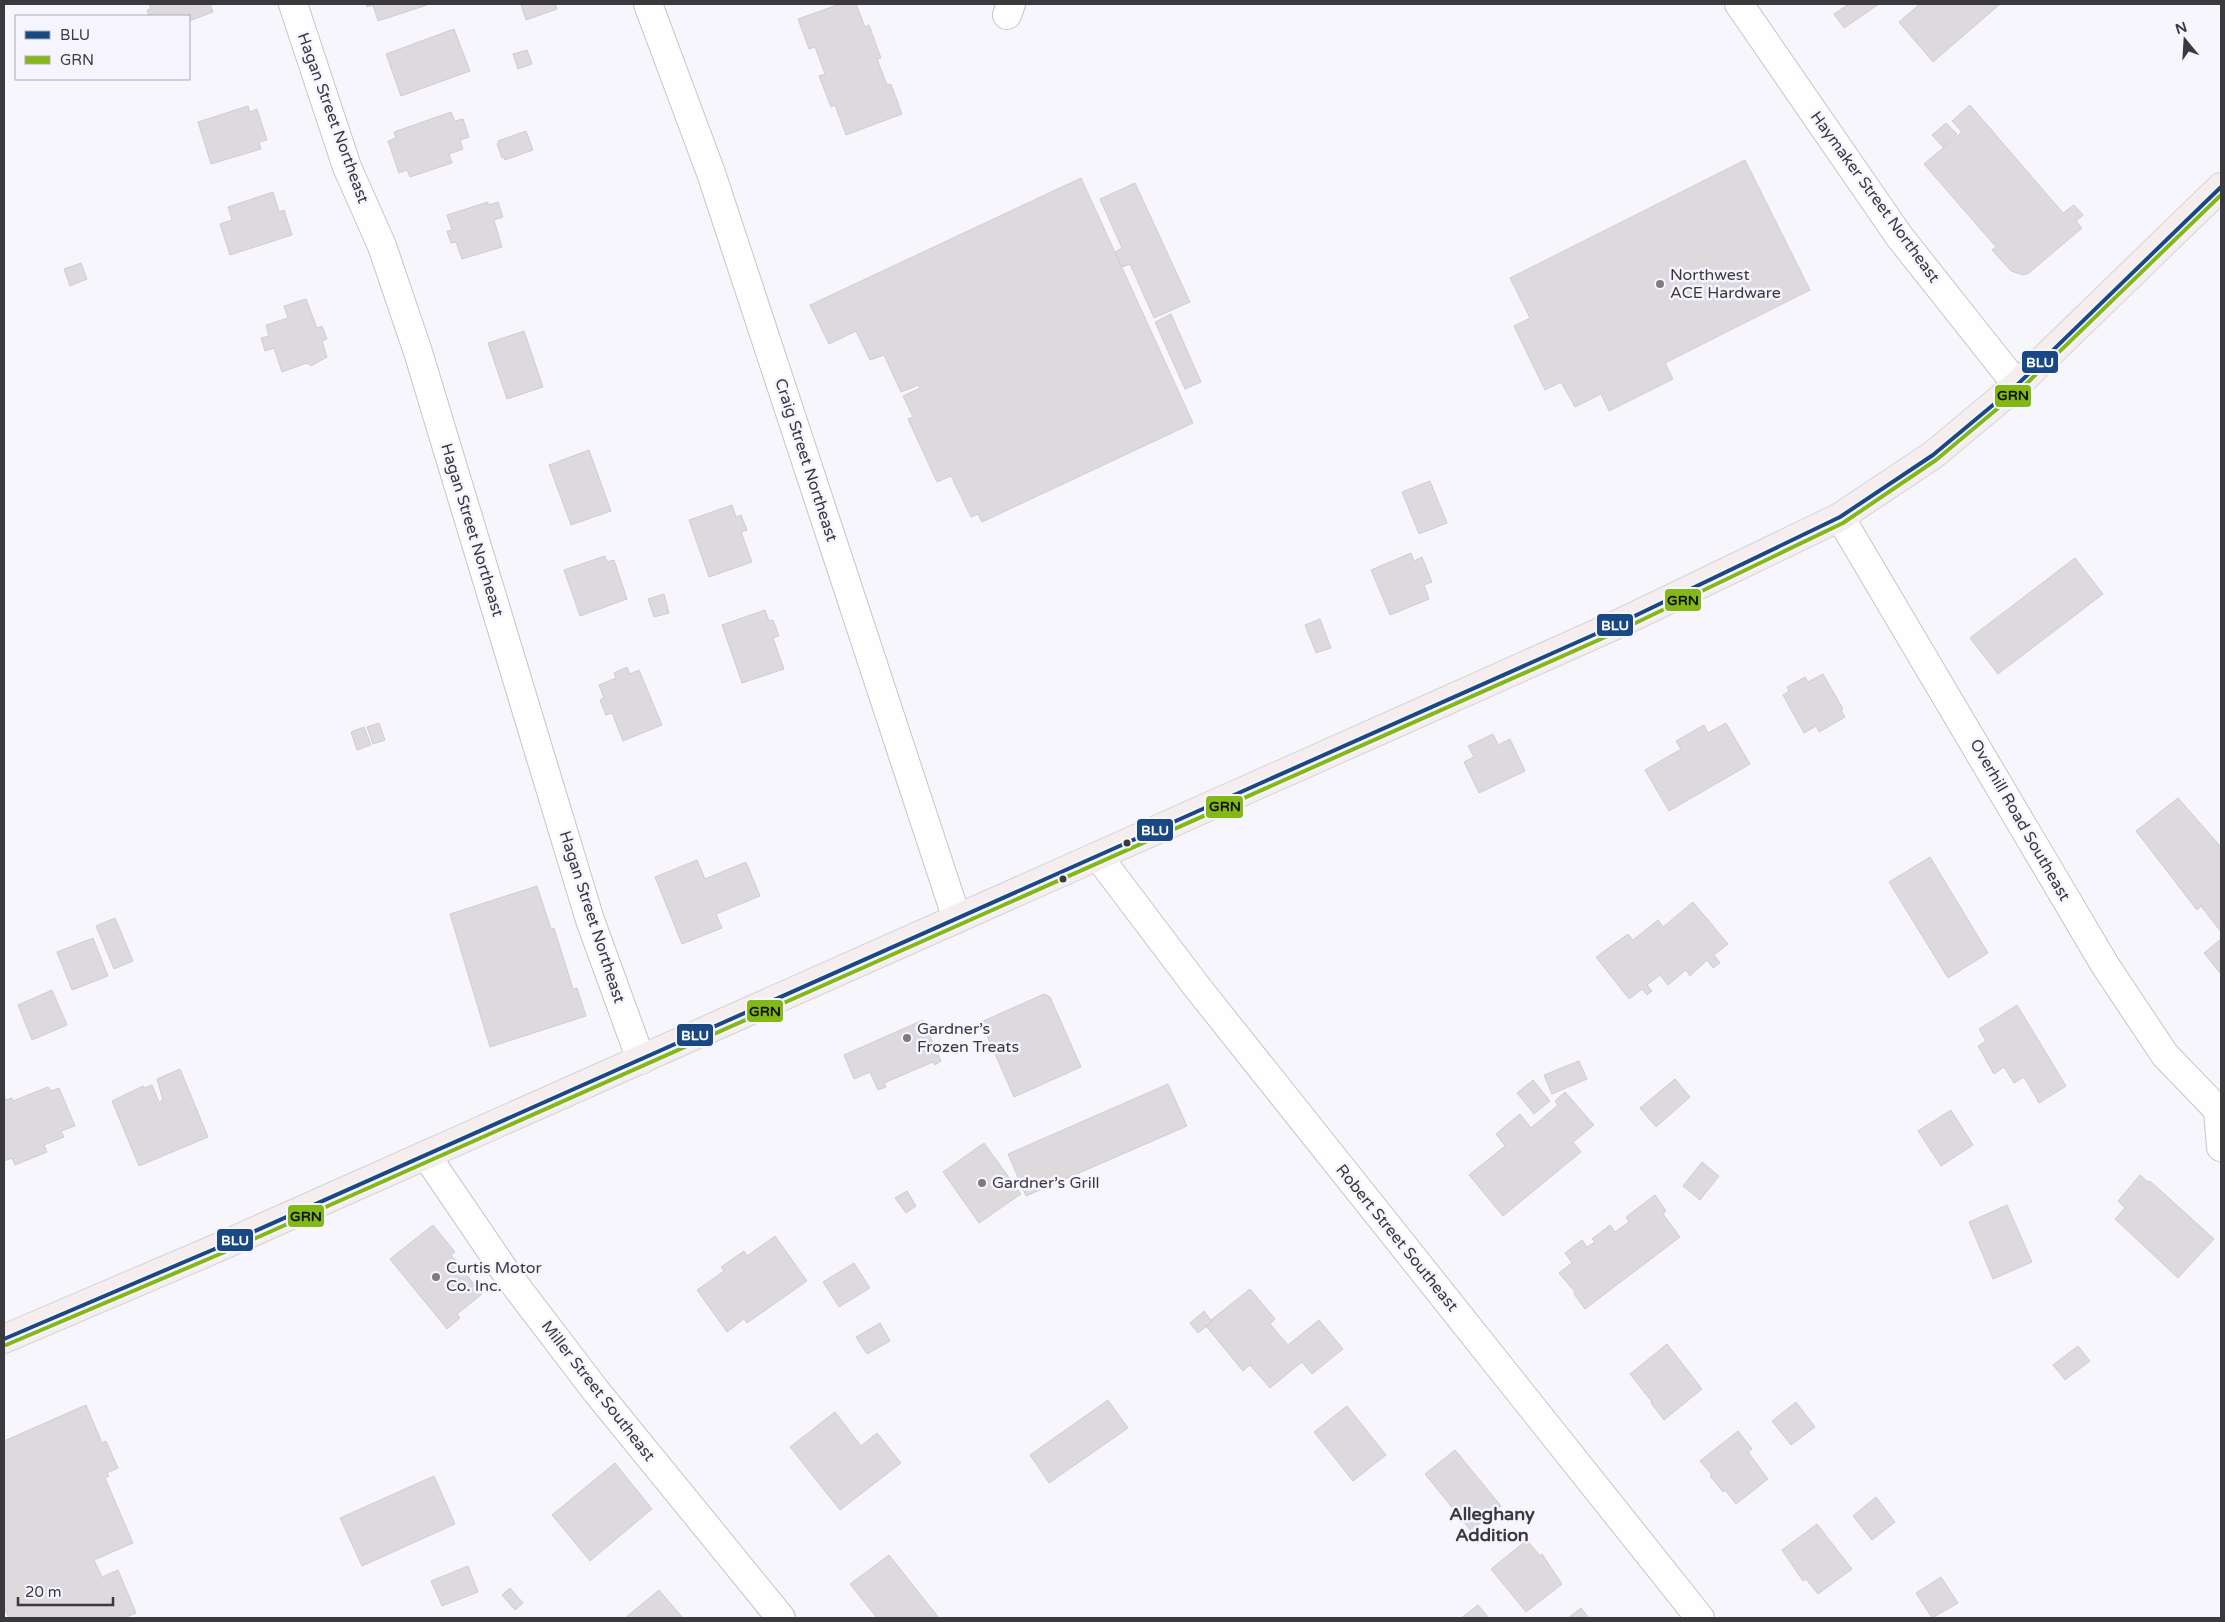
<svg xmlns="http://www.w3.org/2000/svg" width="2225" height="1622" font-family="'Varela Round',sans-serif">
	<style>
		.building { fill: #ddd9dc; stroke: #d0cdcf }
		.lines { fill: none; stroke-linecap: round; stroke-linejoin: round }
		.minor-casing { stroke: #c6c5c9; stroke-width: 30 }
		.major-casing { stroke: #d4d4d8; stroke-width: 30 }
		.minor { stroke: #fefeff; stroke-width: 28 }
		.major { stroke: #f5edee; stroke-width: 28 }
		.bus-1-casing { stroke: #f6f4fe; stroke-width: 8 }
		.bus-2-casing { stroke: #f6f4fe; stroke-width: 8 }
		.bus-1 { stroke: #1a4882; stroke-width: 4 }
		.bus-2 { stroke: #84b817; stroke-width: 4 }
		.poi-dot { fill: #7c7c80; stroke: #f6f4fe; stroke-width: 2 }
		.bus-dot { fill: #3a3a3e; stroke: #f6f4fe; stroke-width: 2 }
		.labels { text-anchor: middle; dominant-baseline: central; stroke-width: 5; stroke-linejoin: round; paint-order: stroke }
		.street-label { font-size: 16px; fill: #3a3a3e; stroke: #f6f4fe }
		.poi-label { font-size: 16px; fill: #3a3a3e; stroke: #f6f4fe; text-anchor: start }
		.neighbourhood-label { font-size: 18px; font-weight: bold; fill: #3a3a3e; stroke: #f6f4fe }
		.line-badge { stroke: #f6f4fe; stroke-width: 2 }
		.badge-label { font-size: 14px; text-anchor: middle; font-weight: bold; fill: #fff }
		.pale-badge-label { font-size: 14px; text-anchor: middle; font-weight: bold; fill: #111 }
	</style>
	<rect width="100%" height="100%" fill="#f7f6fc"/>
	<path class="building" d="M 149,4 L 210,4 L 213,12 L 189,21 L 189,16 L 149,16 L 147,10 L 151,9 Z
		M 366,4 L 426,4 L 427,5 L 378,21 L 373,5 L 367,7 Z
		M 521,4 L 555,4 L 557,9 L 526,20 Z
		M 840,4 L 856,4 L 865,27 L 869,25 L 881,58 L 877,59 L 887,85 L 891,84 L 902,114 L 846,135 L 835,105 L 831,107 L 819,76 L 825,74 L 815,47 L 809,49 L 798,19 Z
		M 1849,4 L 1879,4 L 1844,28 L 1834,14 Z
		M 1920,4 L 2000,4 L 1933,62 L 1899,22 Z
		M 454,29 L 470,71 L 401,96 L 386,54 Z
		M 527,50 L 532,64 L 518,69 L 513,54 Z
		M 1970,105 L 2063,213 L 2074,205 L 2083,215 L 2076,221 L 2082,228 L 2029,273 L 2023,275 L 2011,271 L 1992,250 L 1996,247 L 1924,164 L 1962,132 L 1952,121 Z
		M 248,106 L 250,112 L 257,109 L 267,140 L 259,142 L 261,149 L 211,164 L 198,122 Z
		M 451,112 L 455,121 L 463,119 L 469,137 L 460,140 L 463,149 L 449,154 L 452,163 L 410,177 L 407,170 L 399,173 L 388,141 L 396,138 L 394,132 Z
		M 1946,123 L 1957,134 L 1943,147 L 1932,135 Z
		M 526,131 L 533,150 L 505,160 L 504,157 L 502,158 L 497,144 L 499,143 L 498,141 Z
		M 1745,160 L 1810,290 L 1665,363 L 1673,379 L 1609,411 L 1601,394 L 1575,407 L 1561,382 L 1545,390 L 1514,326 L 1530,318 L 1510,278 Z
		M 1081,178 L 1193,423 L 982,522 L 978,514 L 971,517 L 951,476 L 937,482 L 908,419 L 913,417 L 903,396 L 920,388 L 919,385 L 901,392 L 884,355 L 870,360 L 856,331 L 829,344 L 810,305 Z
		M 1135,183 L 1190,302 L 1154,318 L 1130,264 L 1122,267 L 1115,252 L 1122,248 L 1100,199 Z
		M 273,192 L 279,212 L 284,210 L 292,235 L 230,255 L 220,224 L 232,220 L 228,207 Z
		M 488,202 L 488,205 L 498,202 L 503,217 L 494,220 L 502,247 L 462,259 L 456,242 L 451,243 L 447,231 L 452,230 L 447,215 Z
		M 81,263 L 87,279 L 70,286 L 64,269 Z
		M 306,299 L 317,328 L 322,326 L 327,339 L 322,341 L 327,357 L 311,366 L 307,363 L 282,372 L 274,348 L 265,351 L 261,338 L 269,336 L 266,325 L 288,318 L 284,306 Z
		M 1171,314 L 1201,382 L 1185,389 L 1155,322 Z
		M 524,331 L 543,387 L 507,399 L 488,343 Z
		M 589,450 L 611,511 L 571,525 L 549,465 Z
		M 1430,481 L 1447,523 L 1419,534 L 1402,492 Z
		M 732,505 L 736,517 L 741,515 L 747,530 L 741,532 L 752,562 L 709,577 L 689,520 Z
		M 1411,553 L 1414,561 L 1422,557 L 1432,582 L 1424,585 L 1429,599 L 1390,615 L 1371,570 Z
		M 605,556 L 607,562 L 614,560 L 627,599 L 580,616 L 564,570 Z
		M 2075,558 L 2103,594 L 1998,674 L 1970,638 Z
		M 664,594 L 669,613 L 654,617 L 648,599 Z
		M 765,610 L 769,621 L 773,620 L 779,636 L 773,638 L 784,669 L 742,683 L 722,625 Z
		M 1320,619 L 1331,648 L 1316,653 L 1305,625 Z
		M 627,667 L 630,674 L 639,670 L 662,725 L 623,741 L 612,713 L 606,715 L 600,700 L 604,698 L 599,685 L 616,678 L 614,673 Z
		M 1823,674 L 1843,709 L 1841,710 L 1845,717 L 1819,732 L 1816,726 L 1804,733 L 1783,695 L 1789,691 L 1787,687 L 1805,677 L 1808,682 Z
		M 379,723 L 385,740 L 373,744 L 367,727 Z
		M 1726,723 L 1750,764 L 1669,811 L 1645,770 L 1681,749 L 1676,741 L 1704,725 L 1708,733 Z
		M 364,727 L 371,745 L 357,750 L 351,732 Z
		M 1493,734 L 1498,745 L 1510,739 L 1525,771 L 1479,793 L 1464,762 L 1474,757 L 1468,746 Z
		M 2178,798 L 2221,847 L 2221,932 L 2201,906 L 2197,910 L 2136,831 Z
		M 1930,857 L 1988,953 L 1948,978 L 1889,882 Z
		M 697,860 L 705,879 L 746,862 L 760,896 L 716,914 L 722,928 L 682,944 L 655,877 Z
		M 537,886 L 551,929 L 554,928 L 573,989 L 577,988 L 586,1016 L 490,1047 L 450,914 Z
		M 1693,902 L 1728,944 L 1714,955 L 1720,963 L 1713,968 L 1707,960 L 1690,976 L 1686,970 L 1668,985 L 1660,975 L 1647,985 L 1652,991 L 1647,995 L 1642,989 L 1629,999 L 1596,957 L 1628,934 L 1633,940 L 1658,920 L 1663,927 Z
		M 115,918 L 133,961 L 114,969 L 96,926 Z
		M 93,938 L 108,976 L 72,990 L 57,952 Z
		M 2221,939 L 2221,974 L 2204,953 Z
		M 52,990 L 67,1025 L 32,1040 L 18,1005 Z
		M 1044,994 L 1050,997 L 1081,1067 L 1014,1097 L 981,1022 Z
		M 2017,1005 L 2066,1086 L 2039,1103 L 2024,1077 L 2014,1083 L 2004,1067 L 1994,1074 L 1978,1046 L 1986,1041 L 1979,1029 Z
		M 923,1020 L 941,1061 L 935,1065 L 933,1062 L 884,1083 L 886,1087 L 878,1090 L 870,1072 L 854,1079 L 844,1055 Z
		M 1579,1061 L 1587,1079 L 1552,1094 L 1544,1075 Z
		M 180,1069 L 208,1137 L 139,1166 L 112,1101 L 143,1086 L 144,1088 L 152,1085 L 159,1102 L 163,1100 L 157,1079 Z
		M 1675,1079 L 1690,1097 L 1656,1127 L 1640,1108 Z
		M 1533,1080 L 1550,1101 L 1534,1114 L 1517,1093 Z
		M 1168,1084 L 1187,1126 L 1026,1196 L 1008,1154 Z
		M 48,1087 L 51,1091 L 59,1088 L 75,1126 L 61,1131 L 64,1137 L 44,1145 L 47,1152 L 15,1165 L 12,1158 L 4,1161 L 4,1095 L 6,1100 L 12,1098 L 13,1101 Z
		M 1565,1092 L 1594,1125 L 1573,1142 L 1581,1152 L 1503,1216 L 1469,1175 L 1505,1146 L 1496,1134 L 1520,1114 L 1531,1128 L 1558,1105 L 1555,1101 Z
		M 1951,1110 L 1973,1145 L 1941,1166 L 1918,1131 Z
		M 984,1143 L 1021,1194 L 979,1223 L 943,1172 Z
		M 1702,1162 L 1719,1176 L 1700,1200 L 1683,1186 Z
		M 2140,1175 L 2148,1182 L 2150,1181 L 2214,1239 L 2178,1278 L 2115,1219 L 2125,1208 L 2118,1201 Z
		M 907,1191 L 916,1206 L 906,1213 L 895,1198 Z
		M 1655,1195 L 1666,1211 L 1663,1214 L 1680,1237 L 1585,1309 L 1574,1294 L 1575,1292 L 1559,1273 L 1572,1263 L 1565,1253 L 1582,1240 L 1587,1247 L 1595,1242 L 1592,1239 L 1610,1225 L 1615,1232 L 1629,1222 L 1626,1217 Z
		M 2007,1205 L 2032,1262 L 1993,1279 L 1969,1222 Z
		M 433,1225 L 455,1252 L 451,1255 L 482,1294 L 457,1314 L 460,1318 L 447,1329 L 390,1259 Z
		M 775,1236 L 807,1281 L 747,1323 L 744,1319 L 727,1332 L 697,1290 L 724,1271 L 721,1267 L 744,1251 L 747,1256 Z
		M 854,1263 L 870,1288 L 839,1307 L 823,1282 Z
		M 1250,1289 L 1275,1319 L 1270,1324 L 1288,1345 L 1319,1320 L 1343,1349 L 1312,1374 L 1302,1362 L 1270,1388 L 1250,1365 L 1243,1371 L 1206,1326 L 1212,1322 L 1211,1320 Z
		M 1204,1311 L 1212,1322 L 1198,1333 L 1190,1323 Z
		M 880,1323 L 890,1341 L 867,1354 L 856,1337 Z
		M 1667,1344 L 1702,1389 L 1664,1420 L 1651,1403 L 1652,1402 L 1630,1374 Z
		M 2078,1346 L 2090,1361 L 2065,1380 L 2053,1365 Z
		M 1108,1400 L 1128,1428 L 1049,1483 L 1030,1455 Z
		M 1796,1402 L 1815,1427 L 1791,1445 L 1772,1421 Z
		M 86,1405 L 102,1443 L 106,1441 L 118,1468 L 107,1473 L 109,1476 L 105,1478 L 133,1543 L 94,1560 L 102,1577 L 118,1570 L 136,1613 L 124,1618 L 9,1618 L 4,1607 L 4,1441 Z
		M 1347,1406 L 1386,1455 L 1353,1481 L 1314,1432 Z
		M 835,1412 L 861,1446 L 877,1433 L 901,1463 L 840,1510 L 790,1447 Z
		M 1738,1431 L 1752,1449 L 1748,1452 L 1768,1479 L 1736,1504 L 1725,1490 L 1723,1492 L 1710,1476 L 1712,1475 L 1700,1461 Z
		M 1455,1450 L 1501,1506 L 1471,1531 L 1425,1474 Z
		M 615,1463 L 652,1509 L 590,1561 L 552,1515 Z
		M 434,1476 L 455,1524 L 362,1566 L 340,1518 Z
		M 1876,1497 L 1895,1522 L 1872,1540 L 1853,1516 Z
		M 1817,1524 L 1852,1569 L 1818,1594 L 1806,1579 L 1803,1581 L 1782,1550 Z
		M 1527,1540 L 1540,1556 L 1542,1554 L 1562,1584 L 1526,1612 L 1491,1569 Z
		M 889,1555 L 939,1618 L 877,1618 L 850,1584 Z
		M 468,1566 L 478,1592 L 442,1606 L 431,1581 Z
		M 1941,1577 L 1958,1603 L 1932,1618 L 1916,1593 Z
		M 510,1588 L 523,1603 L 515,1610 L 502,1595 Z
		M 659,1590 L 683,1618 L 625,1618 Z
		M 1478,1605 L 1489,1618 L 1461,1618 Z
		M 1581,1608 L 1589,1618 L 1568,1618 Z"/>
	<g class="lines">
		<g class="minor-casing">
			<path id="minor" d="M 293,4 L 347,167 L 382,246 L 418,352 L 590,920 L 641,1060
				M 648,4 L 711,173 L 957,919
				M 1739,4 L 1899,236 L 2017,385
				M 1007,15 L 1011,4
				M 1840,517 L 2105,965 L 2165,1055 L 2218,1110 L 2221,1147
				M 1098,856 L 1197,987 L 1700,1618
				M 426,1155 L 509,1277 L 596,1391 L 781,1618"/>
		</g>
		<g class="major-casing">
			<path id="major" d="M 4,1339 L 217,1248 L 1410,717 L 1618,624 L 1840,517 L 1933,455 L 2017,385 L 2221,187"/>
		</g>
		<use href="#minor" class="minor"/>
		<use href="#major" class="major"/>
		<g class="bus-1-casing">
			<path id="bus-1" d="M 4,1339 L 217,1248 L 1618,624 L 1840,517 L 1933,455 L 2017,385 L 2221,187"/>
		</g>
		<g class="bus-2-casing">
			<path id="bus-2" d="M 6,1345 L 220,1254 L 1621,630 L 1843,523 L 1936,460 L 2021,389 L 2221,195"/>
		</g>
		<use href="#bus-1" class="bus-1"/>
		<use href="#bus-2" class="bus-2"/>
	</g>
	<g class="poi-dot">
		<circle cx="1660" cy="284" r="5"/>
		<circle cx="907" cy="1038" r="5"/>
		<circle cx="982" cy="1183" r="5"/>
		<circle cx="436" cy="1277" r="5"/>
	</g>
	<g class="bus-dot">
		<circle cx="1127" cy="843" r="4.5"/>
		<circle cx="1063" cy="879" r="4.5"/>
	</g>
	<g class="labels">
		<g class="street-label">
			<text transform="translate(333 118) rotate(70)">Hagan Street Northeast</text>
			<text transform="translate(1875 197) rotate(54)">Haymaker Street Northeast</text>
			<text transform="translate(806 460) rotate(72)">Craig Street Northeast</text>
			<text transform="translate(472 530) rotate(73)">Hagan Street Northeast</text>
			<text transform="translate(2020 820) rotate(60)">Overhill Road Southeast</text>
			<text transform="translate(592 917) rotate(72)">Hagan Street Northeast</text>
			<text transform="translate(1397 1238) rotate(51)">Robert Street Southeast</text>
			<text transform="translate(598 1391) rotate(52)">Miller Street Southeast</text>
		</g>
		<g class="poi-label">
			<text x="1670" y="275">Northwest<tspan x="1670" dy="18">ACE Hardware</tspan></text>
			<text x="917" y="1029">Gardner’s<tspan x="917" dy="18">Frozen Treats</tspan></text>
			<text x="992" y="1183">Gardner’s Grill</text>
			<text x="446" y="1268">Curtis Motor<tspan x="446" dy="18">Co. Inc.</tspan></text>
		</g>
		<g class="neighbourhood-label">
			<text x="1492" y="1514">Alleghany<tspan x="1492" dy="21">Addition</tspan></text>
		</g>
	</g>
	<g class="line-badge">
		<rect x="2021" y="350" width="38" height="24" rx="5" fill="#1a4882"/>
		<rect x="1994" y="384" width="38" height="24" rx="5" fill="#84b817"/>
		<rect x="1664" y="588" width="38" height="24" rx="5" fill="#84b817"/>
		<rect x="1596" y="613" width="38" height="24" rx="5" fill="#1a4882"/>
		<rect x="1205" y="795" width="39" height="24" rx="5" fill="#84b817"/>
		<rect x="1136" y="818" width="38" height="24" rx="5" fill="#1a4882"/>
		<rect x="746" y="999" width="38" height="24" rx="5" fill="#84b817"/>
		<rect x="676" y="1023" width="38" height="24" rx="5" fill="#1a4882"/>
		<rect x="287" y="1204" width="38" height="24" rx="5" fill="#84b817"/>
		<rect x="216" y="1228" width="38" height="24" rx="5" fill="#1a4882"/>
	</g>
	<g class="badge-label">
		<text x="2040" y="367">BLU</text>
		<text x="1615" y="630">BLU</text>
		<text x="1155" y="835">BLU</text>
		<text x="695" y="1040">BLU</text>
		<text x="235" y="1245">BLU</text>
	</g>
	<g class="pale-badge-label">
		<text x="2013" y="400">GRN</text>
		<text x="1683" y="605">GRN</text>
		<text x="1225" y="811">GRN</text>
		<text x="765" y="1016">GRN</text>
		<text x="306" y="1221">GRN</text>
	</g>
	<rect width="2225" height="1622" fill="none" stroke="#3a3a3e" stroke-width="10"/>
	<rect x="15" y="15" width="175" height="65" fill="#f6f4fe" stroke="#abaab1"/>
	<rect x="25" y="31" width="25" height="8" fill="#1a4882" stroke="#abaab1"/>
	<text x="60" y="40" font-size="15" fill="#3a3a3e">BLU</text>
	<rect x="25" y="56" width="25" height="8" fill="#84b817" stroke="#abaab1"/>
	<text x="60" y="65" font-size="15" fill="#3a3a3e">GRN</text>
	<g transform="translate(2185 40) rotate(342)" stroke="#f6f4fe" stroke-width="4" paint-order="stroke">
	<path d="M0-4L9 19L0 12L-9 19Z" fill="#3a3a3e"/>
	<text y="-8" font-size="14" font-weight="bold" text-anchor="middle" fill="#3a3a3e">N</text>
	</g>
	<path d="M18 1597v8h95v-8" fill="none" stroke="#3a3a3e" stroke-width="2.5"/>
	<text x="25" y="1597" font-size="15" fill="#3a3a3e" stroke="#f6f4fe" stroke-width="4" paint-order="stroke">20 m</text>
</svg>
